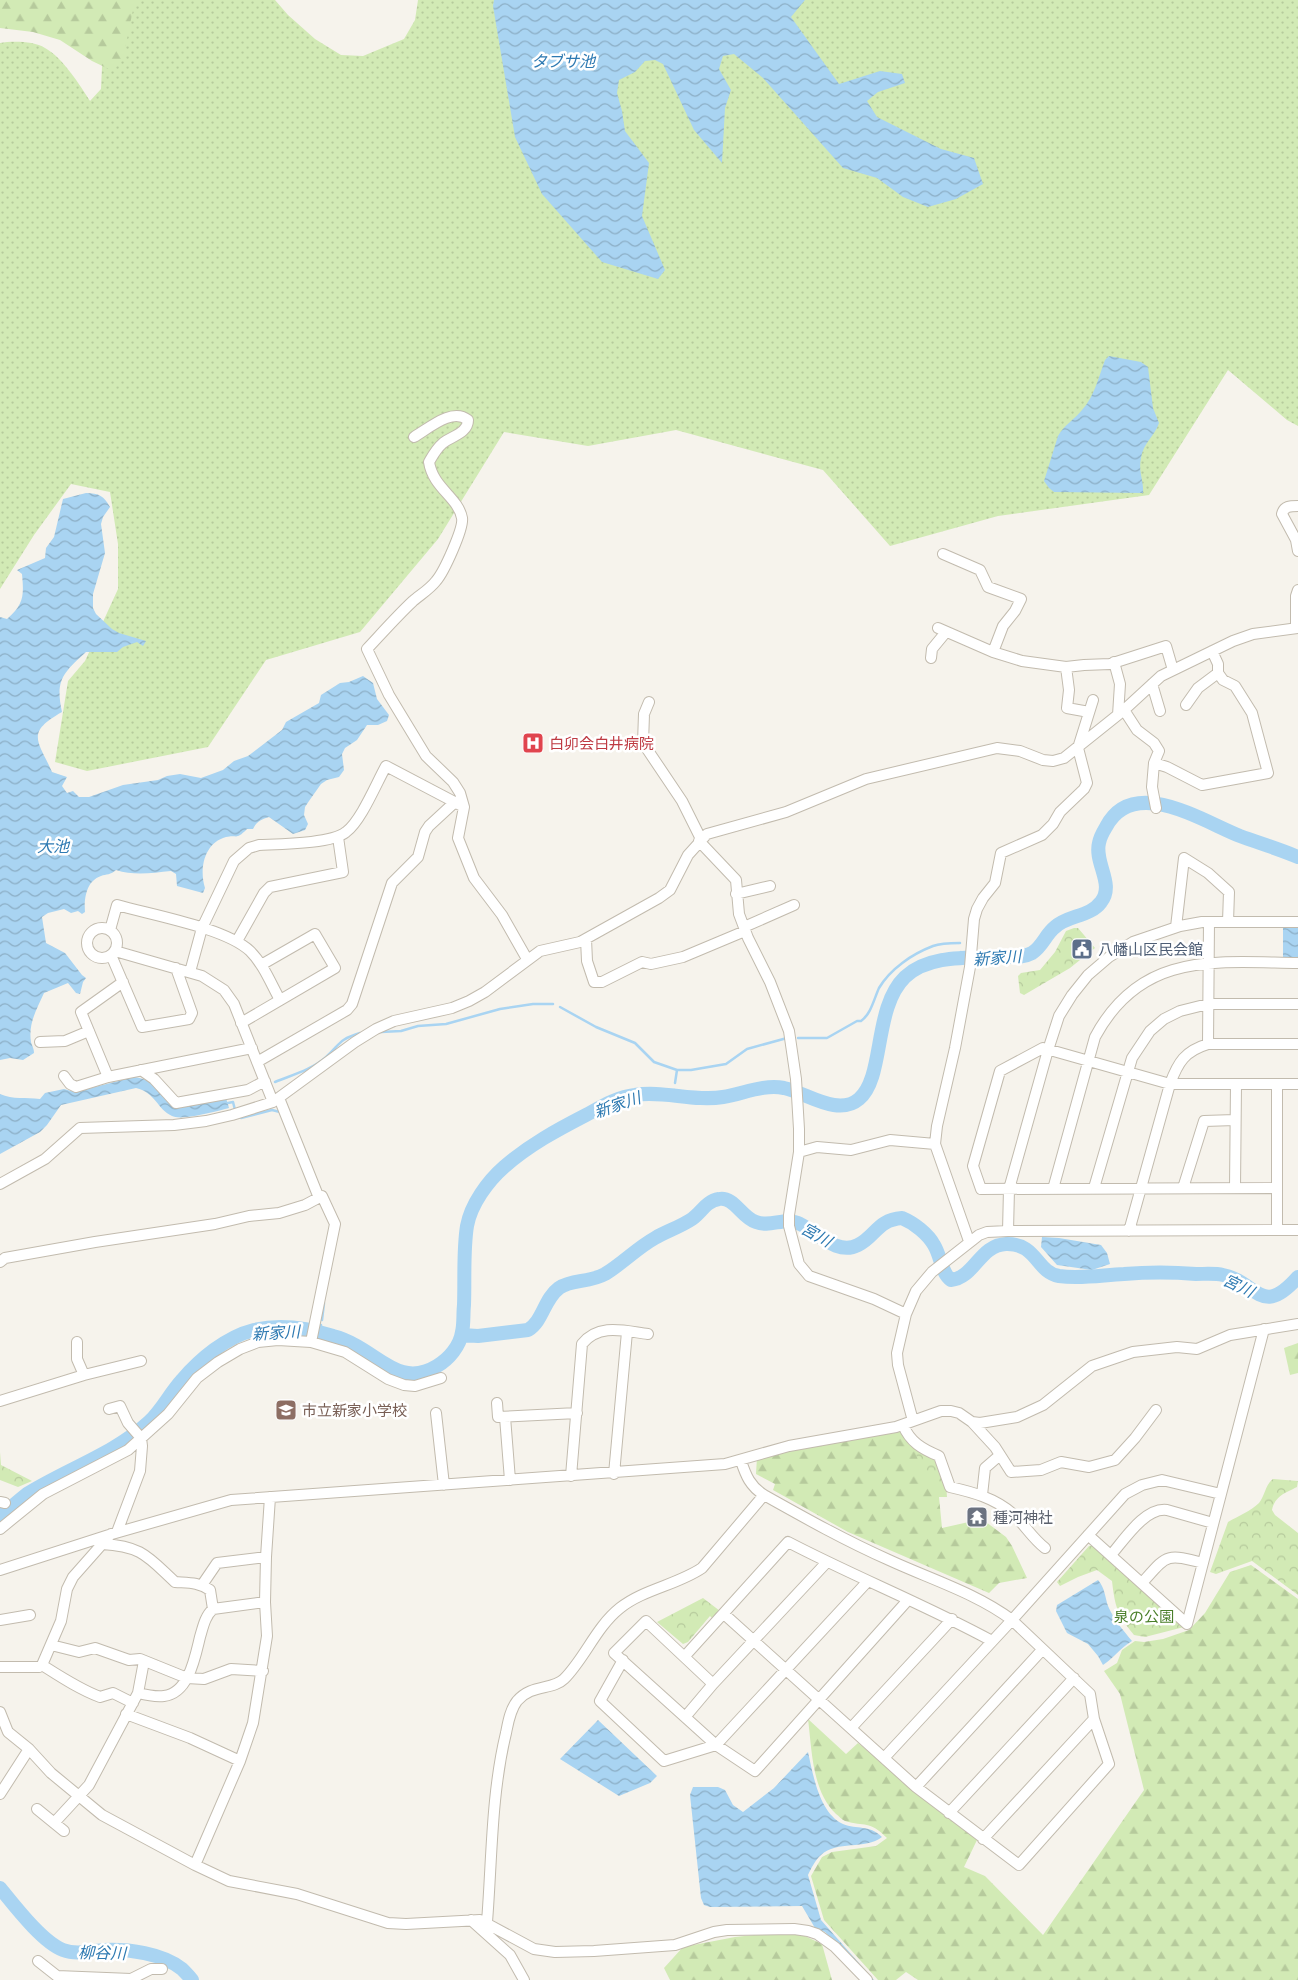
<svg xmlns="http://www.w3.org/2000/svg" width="1298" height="1980" font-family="Commissioner,'Noto Sans JP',sans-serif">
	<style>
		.grass { fill: url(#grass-dots) }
		.forest { fill: url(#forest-firs) }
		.park { fill: url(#park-crowns) }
		.water { fill: url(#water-waves) }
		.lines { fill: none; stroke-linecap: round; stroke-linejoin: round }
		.stream { stroke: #a9d4f2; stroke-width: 2.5 }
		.river { stroke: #a9d4f2; stroke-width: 14 }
		.minor-casing { stroke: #c2bbae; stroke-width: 12 }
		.minor { stroke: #fff; stroke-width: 10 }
		.labels { text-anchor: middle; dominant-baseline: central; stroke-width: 5; stroke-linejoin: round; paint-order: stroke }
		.health-label { font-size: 15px; fill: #be3a42; stroke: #fff; text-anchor: start }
		.service-label { font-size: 15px; fill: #4e5e75; stroke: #fff; text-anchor: start }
		.education-label { font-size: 15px; fill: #785e54; stroke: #fff; text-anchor: start }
		.worship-label { font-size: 15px; fill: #5b616d; stroke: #fff; text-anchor: start }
		.park-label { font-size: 15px; fill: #4a7f2a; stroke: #fff }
		.water-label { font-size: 16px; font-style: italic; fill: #2e7ab2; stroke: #fff }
	</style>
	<defs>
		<pattern id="grass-dots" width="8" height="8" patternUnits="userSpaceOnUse" patternTransform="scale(1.25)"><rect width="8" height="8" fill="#d2eab5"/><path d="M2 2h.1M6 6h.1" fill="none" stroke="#b6ca9c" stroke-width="1.8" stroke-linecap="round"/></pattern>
		<pattern id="forest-firs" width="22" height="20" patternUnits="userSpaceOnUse" patternTransform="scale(1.25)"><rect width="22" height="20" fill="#d2eab5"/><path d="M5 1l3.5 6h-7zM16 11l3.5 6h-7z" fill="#b6ca9c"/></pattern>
		<pattern id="park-crowns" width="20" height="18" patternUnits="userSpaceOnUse" patternTransform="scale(1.25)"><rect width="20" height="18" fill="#d2eab5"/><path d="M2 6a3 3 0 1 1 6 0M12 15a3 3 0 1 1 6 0" fill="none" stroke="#b6ca9c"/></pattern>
		<pattern id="water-waves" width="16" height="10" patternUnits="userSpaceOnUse" patternTransform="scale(1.25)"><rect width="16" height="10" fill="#a9d4f2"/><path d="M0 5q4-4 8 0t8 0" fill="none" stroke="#8caec5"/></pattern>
	</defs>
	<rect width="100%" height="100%" fill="#f6f3ec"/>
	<path class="grass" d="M 105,0 L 275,0 L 288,15 L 315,39 L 341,55 L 363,56 L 404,39 L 415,20 L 418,0 L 1298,0 L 1298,426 L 1287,420 L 1228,370 L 1149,495 L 998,516 L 890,546 L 823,470 L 676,430 L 588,446 L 504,432 L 438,539 L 360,632 L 266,660 L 208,747 L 87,771 L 55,762 L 68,681 L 85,661 L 118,589 L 118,544 L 110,492 L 71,484 L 34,535 L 0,589 L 0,43 C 12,41 34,41 45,48 C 62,57 80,85 90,101 L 101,89 Z"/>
	<path class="forest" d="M 0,0 L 135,0 L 123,58 L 113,71 L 92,61 L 60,40 L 33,32 L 0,28 Z
		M 1298,1343 L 1298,1373 L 1290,1375 L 1284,1348 Z
		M 900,1430 L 914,1448 L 937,1458 L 946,1484 L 947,1497 L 939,1497 L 942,1528 L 982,1519 L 1006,1537 L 1012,1546 L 1027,1578 L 999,1583 L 989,1593 L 848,1532 L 773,1490 L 775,1484 L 756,1474 L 757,1457 Z
		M 1251,1565 L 1298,1599 L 1298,1980 L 918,1980 L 906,1972 L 896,1980 L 878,1980 L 824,1920 L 811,1876 L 822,1857 L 832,1852 L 876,1846 L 887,1838 C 869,1820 865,1827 845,1821 C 842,1820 839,1816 836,1814 C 812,1791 812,1751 808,1719 L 846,1754 L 858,1743 L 977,1840 L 964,1867 L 985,1876 L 1043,1935 L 1144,1790 L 1120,1694 L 1104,1671 L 1117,1663 L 1122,1650 L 1135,1641 L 1144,1642 L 1163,1639 L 1189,1630 L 1205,1613 L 1230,1572 Z
		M 794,1931 L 822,1944 L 832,1980 L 670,1980 L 664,1968 L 683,1947 L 735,1937 Z"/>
	<path class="park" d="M 1074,928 L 1078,928 L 1095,948 L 1070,968 L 1024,995 L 1020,993 L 1018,976 L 1021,973 L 1040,970 L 1055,952 L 1066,931 Z
		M 0,1452 L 1,1465 L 32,1481 L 18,1487 L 0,1480 Z
		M 919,1452 L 936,1458 L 946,1485 L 926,1483 L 916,1454 Z
		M 1273,1479 L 1298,1481 L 1297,1487 C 1285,1493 1275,1496 1272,1510 L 1275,1515 L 1298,1533 L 1298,1595 L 1252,1561 L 1216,1574 L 1210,1572 L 1228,1522 C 1238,1516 1251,1511 1259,1503 C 1265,1496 1265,1485 1273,1479 Z
		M 1095,1545 L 1184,1627 L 1145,1637 L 1134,1635 C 1117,1614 1115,1607 1112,1581 L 1097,1570 L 1078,1577 L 1060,1586 L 1057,1582 L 1089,1546 Z
		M 703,1598 L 720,1611 L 713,1619 L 710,1616 L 688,1642 L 683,1644 L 657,1622 Z"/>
	<path class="water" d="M 494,0 L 805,0 L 791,17 L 839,84 L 880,71 L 902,74 L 905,83 L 878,92 L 867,101 L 877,117 L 941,149 L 974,158 L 983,184 L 956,199 L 928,207 L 903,197 L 877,178 L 843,168 L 763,78 L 734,54 L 723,56 L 719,69 L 731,90 L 725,108 L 722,163 L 694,130 L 663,64 L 655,60 L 645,61 L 635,72 L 619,80 L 617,93 L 622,111 L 625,131 L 649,163 L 642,216 L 665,270 L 658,279 L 602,262 L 542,194 L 515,137 L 493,6 Z
		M 1109,356 L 1141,362 L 1148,367 L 1153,408 L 1159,423 C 1155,436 1143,443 1141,458 C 1138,472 1144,481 1143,493 L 1054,492 L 1049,488 L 1044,481 L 1058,436 C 1063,426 1075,419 1082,410 C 1094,397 1099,376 1105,360 Z
		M 86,493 C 99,493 104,496 110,507 L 103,517 L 101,524 L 105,553 L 93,594 L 93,608 L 96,614 L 112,629 L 119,633 L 146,641 L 143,646 L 137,642 L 123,647 L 117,652 L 86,652 C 63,673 55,680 62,712 C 25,733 38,740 52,772 L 67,777 L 62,786 L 67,793 L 73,791 L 79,797 L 89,797 L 123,785 L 158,780 L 167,776 L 180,774 L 201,778 L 223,770 L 234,761 L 248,756 L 282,730 L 286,722 L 319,703 L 321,695 L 340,683 L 349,682 L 363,676 L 373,683 L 377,699 L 389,715 L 387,721 L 378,725 L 367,725 L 357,740 L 345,748 L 342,754 L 344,770 L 339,777 L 327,780 L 321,784 L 309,801 L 305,807 L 304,815 L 308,824 L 305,830 L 293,834 L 269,817 C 262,819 256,822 253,829 L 247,829 C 235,841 238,834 226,837 C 204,843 199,869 205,888 L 203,893 L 177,886 L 176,874 L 171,871 C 152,873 134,876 116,870 C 111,875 106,874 101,876 C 86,881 84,899 85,912 L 82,914 L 78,911 L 71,913 L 64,909 L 48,913 L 42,917 L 46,943 L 65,953 L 82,975 L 86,978 L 83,982 L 80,994 L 76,993 L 68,983 L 44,993 C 37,1009 28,1023 31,1042 C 32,1046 34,1048 34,1053 L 23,1060 L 10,1058 L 0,1060 L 0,617 L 7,619 C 24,604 24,596 22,574 L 17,570 L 45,558 L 46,548 L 54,537 L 63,499 Z
		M 1283,925 L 1298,925 L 1298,960 L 1283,960 Z
		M 134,1077 C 153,1079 162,1092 174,1105 L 226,1098 L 229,1108 C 218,1111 181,1121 172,1116 C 157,1109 156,1093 136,1088 L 61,1105 L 47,1125 L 40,1132 L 0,1154 L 0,1094 C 13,1100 26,1097 40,1099 L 45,1093 L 64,1089 L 75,1092 Z
		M 1042,1237 L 1059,1238 L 1101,1245 L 1107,1253 L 1110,1264 L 1092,1270 L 1057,1265 L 1041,1247 Z
		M 1098,1580 C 1105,1588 1105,1597 1108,1606 C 1114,1620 1123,1630 1132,1641 C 1119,1649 1115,1657 1103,1665 L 1098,1656 L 1088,1644 L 1067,1633 L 1056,1611 L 1057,1605 Z
		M 598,1720 L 657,1776 L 650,1783 L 619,1796 L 560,1759 Z
		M 808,1752 C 813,1774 819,1813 843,1824 C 857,1830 869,1824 882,1837 C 865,1850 837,1840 821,1855 C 815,1860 811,1869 808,1875 L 821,1920 L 874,1980 L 869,1980 L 825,1932 L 815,1928 L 802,1906 L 710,1907 L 704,1905 L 701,1898 L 690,1795 L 693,1787 L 718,1787 L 725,1790 L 733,1805 L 743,1812 L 774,1788 Z"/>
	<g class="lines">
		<path class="stream" d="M 961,952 L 962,959
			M 560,1007 L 596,1027 L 635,1043 L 654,1062 L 677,1070 L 691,1070 L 726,1064 L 747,1049 L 787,1038
			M 381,1032 L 401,1031 L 418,1026 L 446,1024 L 500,1009 L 533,1004 L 553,1004
			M 798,1038 L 827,1038 L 857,1021 L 861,1021 C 871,1014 874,999 879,988 C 890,969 912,954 933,946 C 941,943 951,943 960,943
			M 275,1082 C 292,1075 311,1070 325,1058 C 341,1044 337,1040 360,1033
			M 675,1083 L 677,1070
			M 673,1096 L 674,1090
			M 228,1103 L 233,1102 L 235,1110
			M 237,1116 L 241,1118 L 272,1110 L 280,1112
			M 322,1320 L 324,1303
			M 320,1333 L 321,1325"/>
		<path class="river" d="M 462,1335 L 478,1336 L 528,1330 C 543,1321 544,1299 559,1288 C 572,1279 589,1283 605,1274 C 623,1263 637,1248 655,1238 C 667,1231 680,1227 692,1219 C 701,1213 706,1201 719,1199 C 734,1196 742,1218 756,1222 C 771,1228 785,1216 800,1224 C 817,1232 837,1256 858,1245 C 876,1236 877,1220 902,1218 C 914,1223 928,1234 934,1245 C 941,1256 941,1273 951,1280 C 974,1278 980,1245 1006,1244 C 1037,1243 1036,1272 1059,1276 C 1081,1279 1102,1275 1124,1274 C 1148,1272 1172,1272 1196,1274 C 1205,1274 1215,1273 1223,1275 C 1257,1282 1261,1319 1298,1277
			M 0,1517 C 9,1509 18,1501 27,1494 C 67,1469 114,1454 149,1422 C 162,1410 170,1393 182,1380 C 200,1359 226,1337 254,1330 C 279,1324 308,1328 333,1336 C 341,1338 350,1342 357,1346 C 384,1361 404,1386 437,1366 C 449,1359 460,1346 462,1332 C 464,1324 463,1314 464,1305 C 465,1279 463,1251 467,1226 C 471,1204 488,1181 504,1167 C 529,1145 557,1130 586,1115 C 601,1107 617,1097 635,1095 C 662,1090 694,1102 723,1097 C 743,1094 763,1084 784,1088 C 807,1093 838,1117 859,1099 C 885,1077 873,1008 905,977 C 928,955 967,958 998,957 C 1010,956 1021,959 1032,953 C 1043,946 1045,935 1055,927 C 1068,915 1090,917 1101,902 C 1115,884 1094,863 1099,843 C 1100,837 1103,832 1106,827 C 1133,775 1202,821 1240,836 C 1259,843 1279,849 1298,857
			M 0,1888 C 14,1905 42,1942 63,1950 C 76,1955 91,1951 104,1950 C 128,1949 162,1953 182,1969 C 185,1972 189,1976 192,1980"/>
		<g class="minor-casing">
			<path id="minor" d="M 414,437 C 428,429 452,407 468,420 C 468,433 452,436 443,443 C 436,449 433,455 429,462 C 433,488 458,497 462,518 C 464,528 444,572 436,581 C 430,589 420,595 413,601 C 397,616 382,633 367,649 L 389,695 L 426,756 L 453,782 L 460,793 L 464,807 L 458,838 L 474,878 L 502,915 L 527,959
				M 1298,506 C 1290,506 1284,506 1282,514 L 1296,540 L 1298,551
				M 943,554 L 980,570 L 988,587 L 1021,599 L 1015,611 L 1003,626 L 993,652 L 1022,661 L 1066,667 L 1084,665 L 1110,664 L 1166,646 L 1173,670
				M 1296,627 L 1296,596 L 1298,590
				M 938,628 L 993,652
				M 931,658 L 932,649 L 946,632
				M 1114,662 L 1120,684 L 1118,715
				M 1066,667 L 1069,690 L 1067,708 L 1089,712
				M 1152,684 L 1160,711
				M 649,702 L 644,714 L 643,743 L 682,801 L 701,839
				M 1186,705 L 1198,688 L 1218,673
				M 1124,710 L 1137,730 L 1154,743 L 1159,751 L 1154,763 L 1167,767 L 1202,785 L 1268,773 L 1252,713 L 1235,686 L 1223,680 L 1218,673 L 1218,664 L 1212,651
				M 1154,763 L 1152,787 L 1156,808
				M 699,841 L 736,880 L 739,914 L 748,938 L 770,982 L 789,1031 L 796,1079 L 799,1129 L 799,1152 L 789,1215 L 789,1226 L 799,1264 L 809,1276 L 874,1299 L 906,1314
				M 736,894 L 770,886
				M 744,927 L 794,905
				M 1176,927 L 1184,858 L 1208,873 L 1229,892 L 1228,922
				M87 943a15 15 0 1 1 30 0a15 15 0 1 1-30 0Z
				M 110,930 L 117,905 C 152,915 226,928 250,951 C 264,965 271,984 280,1000
				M 586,939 L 587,961 L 594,982 L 602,982 L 642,962 L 651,964 L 683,957 L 745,931
				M 237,941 L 264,893 L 270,887 L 343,872 L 338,837
				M 115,951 L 202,976 L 224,990 L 234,1004 L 273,1102
				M 111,955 L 142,1027 L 189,1019 L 192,1013 L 176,968
				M 190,972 L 202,928 L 234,861 L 249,848 L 259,845 C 280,844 331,844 346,832 C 361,821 376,784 386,766 L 464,807
				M 123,982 L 81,1012 L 108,1077 L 252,1048
				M 241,1023 L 335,968 L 315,934 L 261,965
				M 40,1042 L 65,1041 L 89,1031
				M 1208,1044 L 1209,922
				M 257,1062 L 347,1010 L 352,1004 L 392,883 L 418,857 L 425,832 L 429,826 L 455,802
				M 141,1070 L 154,1079 L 176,1103 L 248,1090 L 265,1081
				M 64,1076 L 70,1084 L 76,1087 L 108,1077
				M 1277,1084 L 1277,1230
				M 279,1098 L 319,1198
				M 799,1152 L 817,1147 L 851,1150 L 890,1140 L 935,1144
				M 0,1184 L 45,1159 L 80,1128 L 174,1125 L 206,1121 L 232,1115 L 273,1102 L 355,1042 L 376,1029 L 394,1021 L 452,1008 L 469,1001 L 485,992 L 540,951 L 580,942 L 659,898 L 670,890 L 688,855 L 707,834 L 786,812 L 866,779 L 997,748 L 1020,751 L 1043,760 L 1053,761 L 1064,758 L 1124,710 L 1161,676 L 1233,641 L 1253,634 L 1298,628
				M 1094,1188 L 1132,1058 L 1150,1031 L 1164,1019 L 1180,1011 L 1208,1004 L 1298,1004
				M 1183,1188 L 1204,1121 L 1235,1120
				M 1235,1188 L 1236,1084
				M 1276,1188 L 981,1189 L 973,1166 L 1000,1071 L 1043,1048 L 1170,1084 L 1298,1084
				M 1053,1189 L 1095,1037 C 1141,951 1215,962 1298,963
				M 1008,1231 L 1009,1189 L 1048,1050 L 1059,1016 L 1072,995 L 1088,975 L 1109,957 L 1133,942 L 1180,926 L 1202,922 L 1298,922
				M 1129,1231 L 1170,1084 C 1178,1062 1185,1051 1208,1044 L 1298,1044
				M 969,1241 L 935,1144 L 937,1126 L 955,1048 L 970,967 L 974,919 L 977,909 L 983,898 L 995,883 L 1001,853 L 1042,835 L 1053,824 L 1060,812 L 1084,789 L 1087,783 L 1078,748 L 1093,700
				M 0,1262 L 5,1258 L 95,1242 L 215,1224 L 249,1216 L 279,1213 L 305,1205 L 322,1196 L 335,1224 L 311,1342
				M 77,1342 L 77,1359 L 84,1375 L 141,1361
				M 0,1401 L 84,1375
				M 497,1403 L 498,1417 L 577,1413
				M 109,1409 L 120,1406 L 128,1423 L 141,1438 L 142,1446 L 140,1471 L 117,1532
				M 436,1413 L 444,1485
				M 505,1417 L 510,1480
				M 913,1421 L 898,1365 L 897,1353 L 906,1314 L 916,1291 L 932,1272 L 979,1235 L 987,1232 L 1008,1231 L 1298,1230
				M 972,1422 L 995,1447 L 1011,1472 L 1041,1470 L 1061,1462 L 1089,1467 L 1115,1460 L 1135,1438 L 1156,1410
				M 903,1425 C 910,1442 922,1449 939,1456 L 950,1487 C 972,1492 995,1498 1013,1514 C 1025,1525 1032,1538 1045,1548
				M 741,1461 C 746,1476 750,1486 764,1495 C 805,1518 846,1541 889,1560 C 930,1579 976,1593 1012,1620 L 1125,1494 L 1142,1485 L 1162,1480 L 1221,1494 L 1264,1329
				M 614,1474 L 627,1332
				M 571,1476 L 582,1344 C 599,1323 624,1331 648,1334
				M 982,1495 L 985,1468 L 1000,1455
				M 0,1502 L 5,1503
				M 0,1529 L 43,1494 L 128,1450 L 168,1414 L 197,1378 L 218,1362 L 240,1349 L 258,1342 L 278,1340 L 311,1342 L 345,1352 L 388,1379 L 404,1385 L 415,1386 L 441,1378
				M 1088,1535 L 1187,1624 L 1221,1494
				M 102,1544 C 142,1546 148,1557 175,1582 C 189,1583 198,1582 210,1590 L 213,1609
				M 1111,1555 C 1124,1540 1145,1507 1167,1510 L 1213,1523
				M 0,1570 L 112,1534 L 231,1500 L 725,1464 L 789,1446 L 896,1427 L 941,1411 L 951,1411 L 959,1413 L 972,1422 L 980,1423 L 1017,1417 L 1043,1405 L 1092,1366 L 1133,1352 L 1177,1347 L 1197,1349 L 1230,1335 L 1298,1324
				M 1142,1583 C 1167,1555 1165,1553 1203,1563
				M 202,1585 L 217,1563 L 266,1557
				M 724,1614 L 916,1787 L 1019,1865 L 1109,1764 L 1094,1719 L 1090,1694 L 1012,1620 L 884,1758
				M 0,1620 L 30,1615
				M 51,1645 L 79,1652 L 95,1648 L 129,1660 L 140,1659 L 187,1678 L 204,1679 L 231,1669 L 263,1671
				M 685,1656 L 788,1542 C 855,1577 926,1605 992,1641
				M 623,1660 L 600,1701 L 664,1761 L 716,1745 L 868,1581
				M 42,1665 C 61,1677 79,1689 100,1697 L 113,1693 L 133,1703
				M 0,1667 L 39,1667 L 42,1665 L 61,1621 L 67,1589 L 73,1577 L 111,1534
				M 713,1684 L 646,1621 L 614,1653 L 716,1745 L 755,1771 L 908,1600
				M 138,1693 C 146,1695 155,1697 164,1696 C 189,1693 195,1657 200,1637 C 203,1627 205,1616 213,1609 L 265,1602
				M 0,1712 L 8,1732 L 29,1749 L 51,1773 L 102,1815 L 195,1865 L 229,1881 L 297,1894 L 388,1923 L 406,1924 L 480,1920 L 534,1949 L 555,1952 L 594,1951 L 675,1945 L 714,1932 L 727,1930 L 794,1929 L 808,1931 L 817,1934 L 835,1947 L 867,1980
				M 126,1714 L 190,1738 L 240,1761
				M 686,1716 L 713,1684 L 827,1562
				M 851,1728 L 952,1619
				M 916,1787 L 1042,1650
				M 0,1794 L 29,1749
				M 37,1809 L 64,1831
				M 949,1813 L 1074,1678
				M 54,1823 L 89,1785 L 138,1693 L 144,1661
				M 983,1839 L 1094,1719
				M 195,1865 L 240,1761 L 253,1723 L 267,1636 L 265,1602 L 266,1557 L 270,1497
				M 471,1920 L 510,1955 L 524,1980
				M 487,1922 C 492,1860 491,1795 506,1733 C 508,1723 510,1710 517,1701 C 531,1684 553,1690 564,1679 C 585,1658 596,1627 620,1608 C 644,1589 677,1585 702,1568 L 764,1495
				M 38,1961 L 57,1976 L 131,1979 L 151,1969 L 162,1969"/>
		</g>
		<use href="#minor" class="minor"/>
	</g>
	<defs>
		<g id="hospital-square" transform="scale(1.125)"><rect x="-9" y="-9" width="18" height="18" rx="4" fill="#e0444e" stroke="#fff"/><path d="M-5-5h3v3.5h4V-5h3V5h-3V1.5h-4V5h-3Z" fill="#fff"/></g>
		<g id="civic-square" transform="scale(1.125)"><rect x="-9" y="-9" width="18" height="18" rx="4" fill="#5c6f8a" stroke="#fff"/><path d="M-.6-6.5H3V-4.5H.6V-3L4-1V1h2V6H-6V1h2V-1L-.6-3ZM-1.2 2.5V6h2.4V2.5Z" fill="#fff"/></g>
		<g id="school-square" transform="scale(1.125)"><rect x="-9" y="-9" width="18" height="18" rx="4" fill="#8d6e63" stroke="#fff"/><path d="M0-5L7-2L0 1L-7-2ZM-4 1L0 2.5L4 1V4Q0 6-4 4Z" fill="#fff"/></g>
		<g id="temple-square" transform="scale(1.125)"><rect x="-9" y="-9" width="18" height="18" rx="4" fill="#6b7280" stroke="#fff"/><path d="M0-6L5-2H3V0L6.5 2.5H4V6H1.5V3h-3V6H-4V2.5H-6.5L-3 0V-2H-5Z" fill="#fff"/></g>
	</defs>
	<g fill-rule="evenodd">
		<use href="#hospital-square" x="533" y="743"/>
		<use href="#civic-square" x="1082" y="949"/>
		<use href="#school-square" x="286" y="1410"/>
		<use href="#temple-square" x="977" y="1517"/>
	</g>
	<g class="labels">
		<g class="health-label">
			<text x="549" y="743">白卯会白井病院</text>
		</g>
		<g class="service-label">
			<text x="1098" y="949">八幡山区民会館</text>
		</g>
		<g class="education-label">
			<text x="302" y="1410">市立新家小学校</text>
		</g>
		<g class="worship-label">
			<text x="993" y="1517">種河神社</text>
		</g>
		<g class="park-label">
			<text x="1144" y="1616">泉の公園</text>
		</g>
		<g class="water-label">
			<text x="563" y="60">タブサ池</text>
			<text x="53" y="845">大池</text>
			<text transform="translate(997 957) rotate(-4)">新家川</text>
			<text transform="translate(617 1104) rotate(-19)">新家川</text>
			<text transform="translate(817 1234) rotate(29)">宮川</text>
			<text transform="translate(1239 1285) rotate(26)">宮川</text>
			<text transform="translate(276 1332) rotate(-3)">新家川</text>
			<text transform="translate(102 1952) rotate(1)">柳谷川</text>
		</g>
	</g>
</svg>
